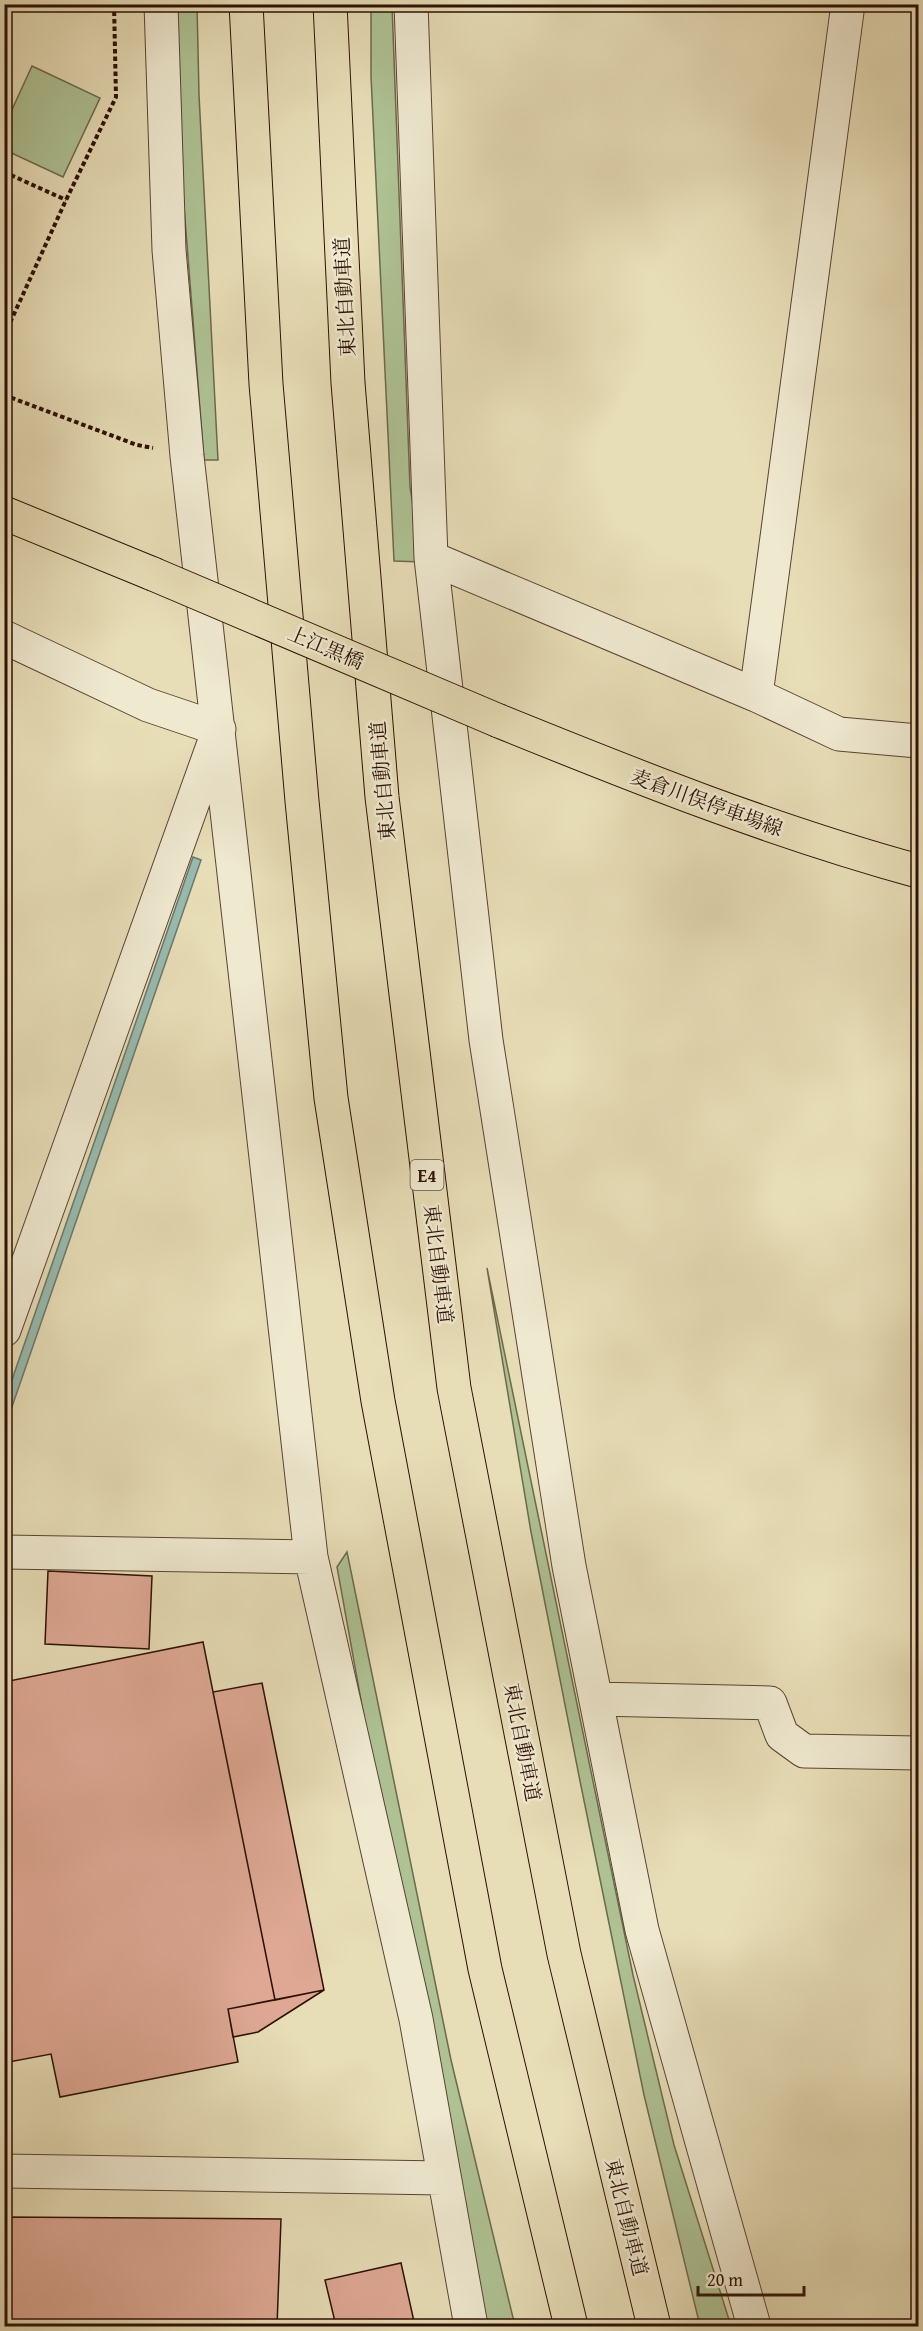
<svg xmlns="http://www.w3.org/2000/svg" width="923" height="2331" font-family="'Gentium Book Plus','Noto Serif JP',serif">
	<style>
		.green { fill: #aec294; stroke: #6d694c; stroke-width: 1.5 }
		.water { fill: #97bbb0; stroke: #6c776b; stroke-width: 1.5 }
		.building { fill: #dea894; stroke: #2c1004; stroke-width: 1.5 }
		.lines { fill: none; stroke-linecap: round; stroke-linejoin: round }
		.minor-casing { stroke: #5b4331; stroke-width: 35 }
		.major-casing { stroke: #2c1004; stroke-width: 35 }
		.highway-casing { stroke: #2c1004; stroke-width: 35 }
		.path { stroke: #2c1004; stroke-width: 4; stroke-dasharray: 4.5 3; stroke-linecap: butt }
		.minor { stroke: #efe9d0; stroke-width: 33 }
		.major { stroke: #e7ddb7; stroke-width: 33 }
		.highway { stroke: #e7ddb7; stroke-width: 33 }
		.major-bridge-casing { stroke: #2c1004; stroke-width: 35; stroke-linecap: butt }
		.major-bridge { stroke: #e7ddb7; stroke-width: 33 }
		.labels { text-anchor: middle; dominant-baseline: central; stroke-width: 5; stroke-linejoin: round; paint-order: stroke }
		.shield { fill: #efe9d0; stroke: #665141; stroke-width: 1.5 }
		.shield-label { font-size: 18px; font-weight: bold; fill: #2c1004 }
		.street-label { font-size: 20px; fill: #2c1004; stroke: #efe9d0 }
	</style>
	<rect width="100%" height="100%" fill="#e7ddb7"/>
	<filter id="stains"><feTurbulence type="fractalNoise" baseFrequency=".00333" numOctaves="4"/><feColorMatrix values="0 0 0 0 .2 0 0 0 0 .09 0 0 0 0 .02 0 0 0 .5 -.17"/></filter>
	<radialGradient id="worn" r=".72"><stop offset=".6" stop-color="#630" stop-opacity="0"/><stop offset="1" stop-color="#630" stop-opacity=".3"/></radialGradient>
	<path class="green" d="M 172,5 L 197,5 L 199,95 L 218,460 L 204,460 L 182,181 Z
		M 371,5 L 392,5 L 410,487 L 422,562 L 394,561 L 371,76 Z
		M 32,66 L 100,98 L 63,177 L 5,150 L 5,125 Z
		M 487,1268 L 633,1975 L 674,2145 L 731,2326 L 700,2326 L 644,2095 L 580,1781 L 531,1532 Z
		M 347,1552 L 451,2060 L 515,2326 L 482,2326 L 400,1917 L 337,1567 Z"/>
	<path class="water" d="M 193,857 L 201,860 L 5,1427 L 5,1400 Z"/>
	<path class="building" d="M 48,1571 L 152,1576 L 149,1649 L 45,1644 Z
		M 203,1642 L 275,2000 L 228,2009 L 238,2062 L 60,2097 L 51,2054 L 9,2062 L 4,2041 L 4,1682 Z
		M 262,1683 L 324,1990 L 275,2000 L 213,1692 Z
		M 324,1990 L 258,2032 L 233,2037 L 228,2009 Z
		M 4,2217 L 281,2219 L 277,2326 L 4,2326 Z
		M 401,2263 L 415,2326 L 336,2326 L 325,2280 Z"/>
	<g class="lines">
		<g class="minor-casing">
			<path id="minor" d="M 161,4 L 169,250 L 187,456 L 311,1557 L 416,2019 L 471,2326
				M 411,4 L 431,558 L 486,1040 L 569,1566 L 642,1930 L 754,2326
				M 431,558 L 756,695 L 839,734 L 918,741
				M 4,637 L 148,705 L 219,729 L 4,1330
				M 756,695 L 848,4
				M 4,1552 L 311,1557
				M 596,1699 L 770,1703 L 782,1735 L 804,1751 L 918,1753
				M 4,2171 L 443,2178"/>
		</g>
		<g class="major-casing">
			<path id="major" d="M 4,513 L 153,574
				M 499,721 C 637,777 775,832 918,871"/>
		</g>
		<g class="highway-casing">
			<path id="highway" d="M 246,4 L 266,384 L 302,801 L 331,1098 L 378,1401 L 485,1969 L 571,2326
				M 330,4 L 348,383 L 382,797 L 454,1388 L 564,1954 L 654,2326"/>
		</g>
		<path class="path" d="M 4,172 L 66,200
			M 4,336 L 66,200 L 116,97 L 114,4
			M 4,395 L 137,445 L 153,448"/>
		<use href="#minor" class="minor"/>
		<use href="#major" class="major"/>
		<use href="#highway" class="highway"/>
		<g class="major-bridge-casing">
			<path id="major-bridge" d="M 153,574 L 499,721"/>
		</g>
		<use href="#major-bridge" class="major-bridge"/>
	</g>
	<g class="labels">
		<rect class="shield" x="410.5" y="1160" width="33" height="30" rx="4.5"/>
		<g class="shield-label">
			<text x="427" y="1175">E4</text>
		</g>
		<g class="street-label">
			<text transform="translate(344 297) rotate(-93)">東北自動車道</text>
			<text transform="translate(326 647) rotate(23)">上江黒橋</text>
			<text transform="translate(382 781) rotate(-95)">東北自動車道</text>
			<text transform="translate(707 802) rotate(20)">麦倉川俣停車場線</text>
			<text transform="translate(439 1264) rotate(83)">東北自動車道</text>
			<text transform="translate(523 1742) rotate(79)">東北自動車道</text>
			<text transform="translate(627 2217) rotate(76)">東北自動車道</text>
		</g>
	</g>
	<rect width="923" height="2331" fill="none" stroke="#e7ddb7" stroke-width="24"/>
	<rect x="6" y="6" width="911" height="2319" fill="none" stroke="#2c1004" stroke-width="3"/>
	<rect x="12" y="12" width="899" height="2307" fill="none" stroke="#2c1004" stroke-width="1.5"/>
	<path d="M698 2286v9h106v-9" fill="none" stroke="#2c1004" stroke-width="3"/>
	<text x="707" y="2286" font-size="18" fill="#2c1004" stroke="#efe9d0" stroke-width="4.5" paint-order="stroke">20 m</text>
	<rect width="100%" height="100%" filter="url(#stains)"/>
	<rect width="100%" height="100%" fill="url(#worn)"/>
</svg>
